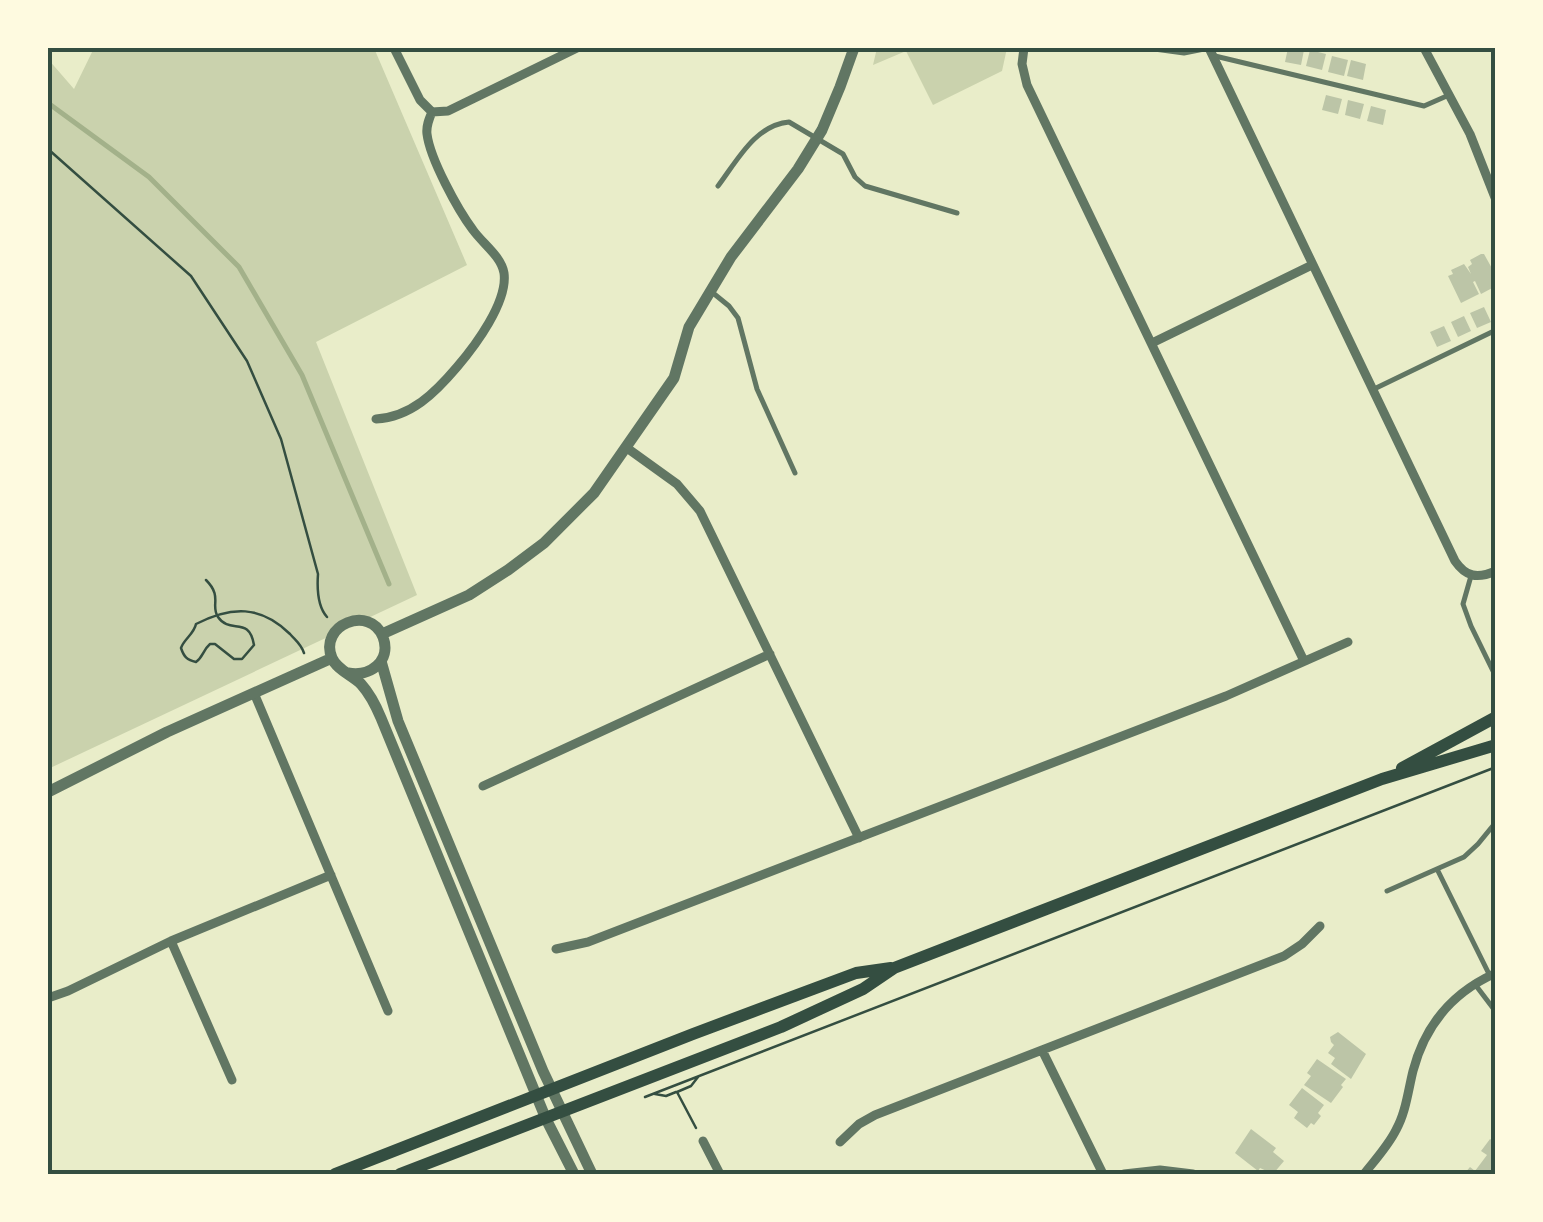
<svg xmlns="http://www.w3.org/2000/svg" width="1543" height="1222" font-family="Helvetica,sans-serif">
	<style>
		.green { fill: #cad2ad }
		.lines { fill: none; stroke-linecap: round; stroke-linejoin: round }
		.stream { stroke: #a3b18a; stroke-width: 5 }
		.building { fill: #bcc5a7 }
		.path { stroke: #344e41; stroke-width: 2.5 }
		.service { stroke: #617663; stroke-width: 5 }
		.minor { stroke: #617663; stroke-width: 9 }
		.tertiary { stroke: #617663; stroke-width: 11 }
		.secondary { stroke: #344e41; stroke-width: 12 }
		.neatline { fill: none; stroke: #344e41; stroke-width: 4 }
	</style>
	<rect width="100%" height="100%" fill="#e9edc9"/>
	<path class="green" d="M 94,48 L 374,48 L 467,265 L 316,342 L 417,595 L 48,769 L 48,59 L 74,89 Z
		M 877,48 L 1007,48 L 1002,71 L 933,105 L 906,51 L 873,65 Z"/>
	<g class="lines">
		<path class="stream" d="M 48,103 L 149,177 L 239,267 L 302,375 L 389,584"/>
	</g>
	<path class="building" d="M 1288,48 L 1304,50 L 1301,65 L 1285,62 Z
		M 1310,50 L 1326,54 L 1322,70 L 1306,66 Z
		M 1332,56 L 1348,60 L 1344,76 L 1328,72 Z
		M 1351,60 L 1366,64 L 1363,80 L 1347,76 Z
		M 1326,95 L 1342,99 L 1338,114 L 1322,110 Z
		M 1348,100 L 1364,104 L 1360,119 L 1345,115 Z
		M 1371,106 L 1386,110 L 1383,125 L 1367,121 Z
		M 1481,254 L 1484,254 L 1494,272 L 1496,286 L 1481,294 L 1475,281 L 1473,282 L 1479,294 L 1461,303 L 1448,276 L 1453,274 L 1451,270 L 1464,264 L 1471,274 L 1468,267 L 1472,264 L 1470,260 Z
		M 1484,307 L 1491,322 L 1477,328 L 1470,313 Z
		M 1464,316 L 1471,331 L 1458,337 L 1451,322 Z
		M 1444,326 L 1451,341 L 1437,347 L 1430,332 Z
		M 1338,1032 L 1366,1054 L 1351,1079 L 1331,1064 L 1335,1058 L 1328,1053 L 1334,1045 L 1331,1042 L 1330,1037 Z
		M 1317,1059 L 1346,1079 L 1341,1085 L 1343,1087 L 1331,1103 L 1304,1085 L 1311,1076 L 1307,1073 Z
		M 1302,1088 L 1324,1105 L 1318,1113 L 1321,1116 L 1314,1125 L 1311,1123 L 1307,1128 L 1294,1118 L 1298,1112 L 1289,1105 Z
		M 1251,1129 L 1276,1148 L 1273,1152 L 1284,1161 L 1273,1174 L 1260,1168 L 1258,1171 L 1235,1153 Z
		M 1490,1139 L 1496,1143 L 1496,1174 L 1464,1174 L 1470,1167 L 1475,1171 L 1487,1155 L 1481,1151 Z"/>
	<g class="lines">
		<path class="path" d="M 48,149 L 191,276 L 247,361 L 281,439 L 318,574 C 317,588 317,606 327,617
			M 206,580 C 223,597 210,605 218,617 C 230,635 249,615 254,645 L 242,659 L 234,659 L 215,644 L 210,644 C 203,650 203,657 196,662 C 187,660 184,657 181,648 C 184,639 194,634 196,624 C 231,606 261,605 290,634 C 296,641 301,644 304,653
			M 655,1094 L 666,1096 L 676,1092
			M 645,1097 L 1496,767
			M 696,1128 L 677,1092 L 691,1086 L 698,1077"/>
		<path class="service" d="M 1147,48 L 1184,53 L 1209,48
			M 1215,56 L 1424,106 L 1449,95
			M 718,186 C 737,161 755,125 789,122 L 843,154 L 855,177 L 865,186 L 957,213
			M 713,293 L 729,306 L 738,318 L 757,389 L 795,473
			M 1372,390 L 1496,330
			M 1471,576 L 1463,604 L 1471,626 L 1493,671
			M 1438,871 L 1490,976
			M 1387,891 L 1464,857 L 1478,844 L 1496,822
			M 1474,983 L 1496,1012"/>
		<path class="minor" d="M 394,48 L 420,100 L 432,112
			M 1024,48 L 1022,64 L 1027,85 L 1304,661
			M 1209,48 L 1455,561 C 1466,577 1477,579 1496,571
			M 1424,48 L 1470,134 L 1496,200
			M 432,112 L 448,111 L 577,48
			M 1152,343 L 1312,265
			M 376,419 C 411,417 435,393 457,367 C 475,346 508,302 504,273 C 501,256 483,244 473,230 C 458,210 430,159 427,134 C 426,126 429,119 432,112
			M 627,448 L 677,484 L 700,511 L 859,838
			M 254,693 L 388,1011
			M 483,786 L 770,654
			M 171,941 L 232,1080
			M 556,949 L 588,942 L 1226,696 L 1348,642
			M 48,998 L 68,991 L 171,941 L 331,875
			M 1042,1050 L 1103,1174
			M 703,1141 L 720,1174
			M 840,1142 L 859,1124 L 875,1115 L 1284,956 L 1302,944 L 1320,926
			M 1124,1174 L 1160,1170 L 1193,1174
			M 1364,1174 C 1375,1160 1388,1146 1396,1130 C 1406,1112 1408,1091 1413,1071 C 1425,1025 1453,992 1496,973"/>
		<path class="tertiary" d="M 382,634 L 469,595 L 508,570 L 544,543 L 594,493 L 674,378 L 689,327 L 731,257 L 798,169 L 822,130 L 840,87 L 854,48
			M 381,661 L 398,721 L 543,1071 L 592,1174
			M 348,673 C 369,677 392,662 383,637 C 370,604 318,625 332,658 C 337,670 352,675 361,684 C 370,694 376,706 381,718 L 546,1119 L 574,1174
			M 48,792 L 167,732 L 332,658"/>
		<path class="secondary" d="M 1402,768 L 1496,717
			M 335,1174 L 693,1034 L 856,973 L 891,968
			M 400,1174 L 781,1027 L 863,989 L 894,968 L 1382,779 L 1496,745"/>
	</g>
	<rect width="1543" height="1222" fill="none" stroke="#fefae0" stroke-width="100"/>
	<rect x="50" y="50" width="1443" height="1122" class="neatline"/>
</svg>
